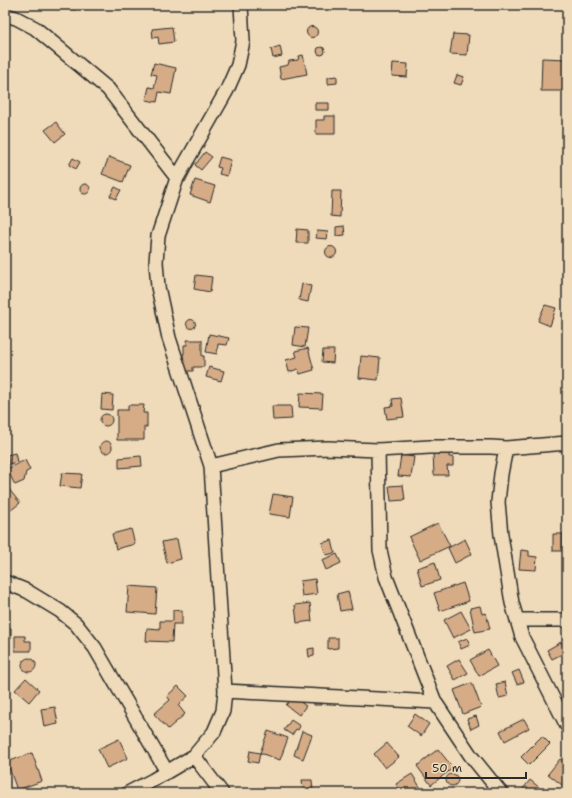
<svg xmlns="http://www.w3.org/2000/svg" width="572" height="798" font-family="'Shantell Sans',sans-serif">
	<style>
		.building { fill: #d6ac87; stroke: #2b2b2b }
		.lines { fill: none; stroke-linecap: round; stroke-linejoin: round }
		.minor-casing { stroke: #2b2b2b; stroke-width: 16 }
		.minor { stroke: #efdbb9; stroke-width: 13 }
	</style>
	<rect width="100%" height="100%" fill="#efdbb9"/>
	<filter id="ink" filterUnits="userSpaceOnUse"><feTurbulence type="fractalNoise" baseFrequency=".025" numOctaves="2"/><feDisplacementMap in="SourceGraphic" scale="8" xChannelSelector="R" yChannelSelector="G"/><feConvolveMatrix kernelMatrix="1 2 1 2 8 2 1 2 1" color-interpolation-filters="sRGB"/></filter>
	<g filter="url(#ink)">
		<path class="building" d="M 50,5 L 67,5 L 67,8 Z
			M 69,5 L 76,5 L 75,10 L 69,9 Z
			M306.5 32a5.5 5.5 0 1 1 11 0a5.5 5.5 0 1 1-11 0Z
			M 172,27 L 174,42 L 159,44 L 158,37 L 153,38 L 152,29 Z
			M 453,34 L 469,35 L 467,55 L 450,54 Z
			M 280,46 L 282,56 L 273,58 L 271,49 Z
			M317 51a4 4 0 1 1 8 0a4 4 0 1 1-8 0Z
			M 303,55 L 307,74 L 281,79 L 279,67 L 288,65 L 289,61 L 298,60 L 299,56 Z
			M 542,58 L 567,59 L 567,91 L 541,91 Z
			M 154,63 L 176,68 L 171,94 L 159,92 L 157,102 L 146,100 L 149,87 L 154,88 L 157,75 L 151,74 Z
			M 393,63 L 408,64 L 407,77 L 392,76 Z
			M 457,75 L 464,77 L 461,85 L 454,83 Z
			M 337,76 L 337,83 L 328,84 L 328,77 Z
			M 315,103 L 329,103 L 329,110 L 315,110 Z
			M 324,116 L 335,116 L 335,134 L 316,134 L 316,120 L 324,120 Z
			M 56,122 L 65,134 L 55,142 L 45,130 Z
			M 205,152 L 212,157 L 201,170 L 195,165 Z
			M 109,157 L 130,165 L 123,182 L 102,174 Z
			M 220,157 L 231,160 L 227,176 L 219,174 L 221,168 L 217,167 Z
			M 73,158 L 80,162 L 76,169 L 69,165 Z
			M 190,159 L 195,162 L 185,182 L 179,179 Z
			M 195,180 L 215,186 L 210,202 L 190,195 Z
			M80 189a5 5 0 1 1 10 0a5 5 0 1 1-10 0Z
			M 115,187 L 121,190 L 116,199 L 110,196 Z
			M 332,191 L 341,191 L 340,217 L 331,216 Z
			M 344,226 L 345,235 L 336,236 L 336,227 Z
			M 297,229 L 308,230 L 308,243 L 296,243 Z
			M 317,231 L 328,232 L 327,239 L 316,238 Z
			M325.5 252a5.5 5.5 0 1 1 11 0a5.5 5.5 0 1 1-11 0Z
			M 196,275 L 212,277 L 210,292 L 194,289 Z
			M 302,284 L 311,286 L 308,302 L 299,300 Z
			M 545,305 L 556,308 L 550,326 L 538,321 Z
			M186.5 324a4.5 4.5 0 1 1 9 0a4.5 4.5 0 1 1-9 0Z
			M 295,327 L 308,328 L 305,347 L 293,345 Z
			M 209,334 L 229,338 L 227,345 L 218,344 L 217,354 L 206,352 Z
			M 187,340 L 202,340 L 202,356 L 204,356 L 204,367 L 193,367 L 193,371 L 183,371 L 183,354 L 184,354 L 184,345 L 187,345 Z
			M 308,348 L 314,370 L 300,374 L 298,369 L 289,372 L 286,360 L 297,357 L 295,351 Z
			M 323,350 L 334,350 L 333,363 L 322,362 Z
			M 361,356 L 380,358 L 378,380 L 359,378 Z
			M 209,367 L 224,371 L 221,381 L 206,377 Z
			M 300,393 L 323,394 L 322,408 L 299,407 Z
			M 102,394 L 113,395 L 112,410 L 101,409 Z
			M 401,398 L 404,417 L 387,419 L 385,407 L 393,406 L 392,399 Z
			M 128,405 L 144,405 L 143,413 L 147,413 L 147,427 L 144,427 L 144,440 L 117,440 L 117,410 L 128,410 Z
			M 272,406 L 291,406 L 292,419 L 273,420 Z
			M100 420a6 6 0 1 1 12 0a6 6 0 1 1-12 0Z
			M100 447a6 6 0 1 1 12 0a6 6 0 1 1-12 0Z
			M 433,452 L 449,452 L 449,457 L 453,457 L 453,466 L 447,466 L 448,475 L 434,475 Z
			M 15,453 L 17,462 L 9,464 L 7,455 Z
			M 401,455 L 414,457 L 411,477 L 398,476 Z
			M 141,456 L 142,466 L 119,468 L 119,458 Z
			M 25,460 L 30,470 L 26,472 L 24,481 L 15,485 L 7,469 Z
			M 62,473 L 82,474 L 80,488 L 60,486 Z
			M 403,485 L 405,500 L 391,501 L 389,486 Z
			M 8,488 L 20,503 L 5,515 L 5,490 Z
			M 273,494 L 293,497 L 290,517 L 269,514 Z
			M 438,523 L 450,546 L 420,560 L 409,537 Z
			M 131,529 L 135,544 L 116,549 L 112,534 Z
			M 553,534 L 563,534 L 563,551 L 553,551 Z
			M 177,539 L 181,559 L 167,563 L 162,542 Z
			M 465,539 L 472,554 L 455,563 L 448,548 Z
			M 332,540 L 335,553 L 326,555 L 322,543 Z
			M 521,550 L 529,551 L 529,556 L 537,557 L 536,570 L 519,569 Z
			M 337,554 L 341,563 L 326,570 L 322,560 Z
			M 435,562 L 440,580 L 422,586 L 417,568 Z
			M 315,579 L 317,594 L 302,596 L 300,581 Z
			M 463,583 L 469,601 L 440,611 L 434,593 Z
			M 129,586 L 157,588 L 155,614 L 127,612 Z
			M 348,591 L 352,609 L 340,611 L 337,594 Z
			M 310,603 L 312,621 L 297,623 L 295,605 Z
			M 480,606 L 482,614 L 486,613 L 490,629 L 475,632 L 470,608 Z
			M 173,610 L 182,611 L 182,624 L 173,624 L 172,642 L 146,641 L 147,628 L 160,629 L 160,621 L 173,621 Z
			M 461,611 L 471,629 L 453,638 L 444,620 Z
			M 5,627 L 11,628 L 11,638 L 5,637 Z
			M 15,636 L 25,636 L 25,641 L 31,641 L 31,651 L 15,651 Z
			M 328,638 L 338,638 L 338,648 L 328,649 Z
			M 467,638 L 470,645 L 461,649 L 458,642 Z
			M 561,642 L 566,652 L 552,659 L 547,650 Z
			M 314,648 L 314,656 L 309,657 L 308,649 Z
			M 488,650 L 497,666 L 479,676 L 470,660 Z
			M22 665a7 7 0 1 1 14 0a7 7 0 1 1-14 0Z
			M 459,659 L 468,673 L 455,680 L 447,666 Z
			M 519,670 L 524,682 L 517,684 L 512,673 Z
			M 26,678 L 39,690 L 29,702 L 15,690 Z
			M 505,682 L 508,696 L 499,698 L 496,684 Z
			M 472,683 L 481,707 L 463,714 L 454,690 Z
			M 178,686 L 188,696 L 178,705 L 185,714 L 168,729 L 154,714 L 170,700 L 167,696 Z
			M 293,697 L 306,706 L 299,715 L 286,705 Z
			M 314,698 L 322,699 L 321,705 L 314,705 Z
			M 55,707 L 58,724 L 44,727 L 41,709 Z
			M 415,714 L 429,724 L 421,736 L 407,726 Z
			M 476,716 L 479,725 L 471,729 L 467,719 Z
			M 524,719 L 529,728 L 505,741 L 500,731 Z
			M 291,720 L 300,726 L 298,730 L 296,729 L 292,735 L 284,730 Z
			M 268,731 L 288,738 L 280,760 L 260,753 Z
			M 302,731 L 312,735 L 303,759 L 294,755 Z
			M 542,736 L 550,744 L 529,765 L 521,757 Z
			M 119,739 L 128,758 L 107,768 L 98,749 Z
			M 387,743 L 399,757 L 385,768 L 374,754 Z
			M 438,749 L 453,768 L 431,785 L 417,766 Z
			M 250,751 L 260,753 L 258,763 L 248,761 Z
			M 32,753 L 42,781 L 17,790 L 7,762 Z
			M 560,759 L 567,765 L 567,779 L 562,785 L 548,774 Z
			M 412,774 L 422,790 L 417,793 L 402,793 L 396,784 Z
			M446 780a6 6 0 1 1 12 0a6 6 0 1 1-12 0Z
			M 302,780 L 312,780 L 313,791 L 303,792 Z
			M 530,780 L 545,792 L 544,793 L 526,793 L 522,790 Z
			M 152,789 L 152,793 L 138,793 L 138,791 Z"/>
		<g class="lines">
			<g class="minor-casing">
				<path id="minor" d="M 5,15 L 16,18 L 35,28 L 108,89 L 177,178
					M 506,448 L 501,474 L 498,502 L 501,535 L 512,603 L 522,637 L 567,726
					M 378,450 L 380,550 L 386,577 L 435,702 L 471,756 L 501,793
					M 211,466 L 169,338 L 158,287 L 156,262 L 158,236 L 177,178 L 227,90 L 238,65 L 243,41 L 241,5
					M 5,582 L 27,591 L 60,611 L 76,624 L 95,648 L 167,772
					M 517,620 L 567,620
					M 225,691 L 435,702
					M 194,756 L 222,793
					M 128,793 L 153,780 L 194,756 L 214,732 L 223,711 L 225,691 L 211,466 L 279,450 L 328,448 L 378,450 L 430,447 L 491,447 L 506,448 L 567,443"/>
			</g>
			<use href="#minor" class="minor"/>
		</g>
	</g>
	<rect width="572" height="798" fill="none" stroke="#efdbb9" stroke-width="20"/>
	<rect x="10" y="10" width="552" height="778" fill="none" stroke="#2b2b2b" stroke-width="1.5" filter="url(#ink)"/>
	<path d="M426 772v6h100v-6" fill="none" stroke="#2b2b2b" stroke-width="2"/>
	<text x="432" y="772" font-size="12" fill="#2b2b2b" stroke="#efdbb9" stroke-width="3" paint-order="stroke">50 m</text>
</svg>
